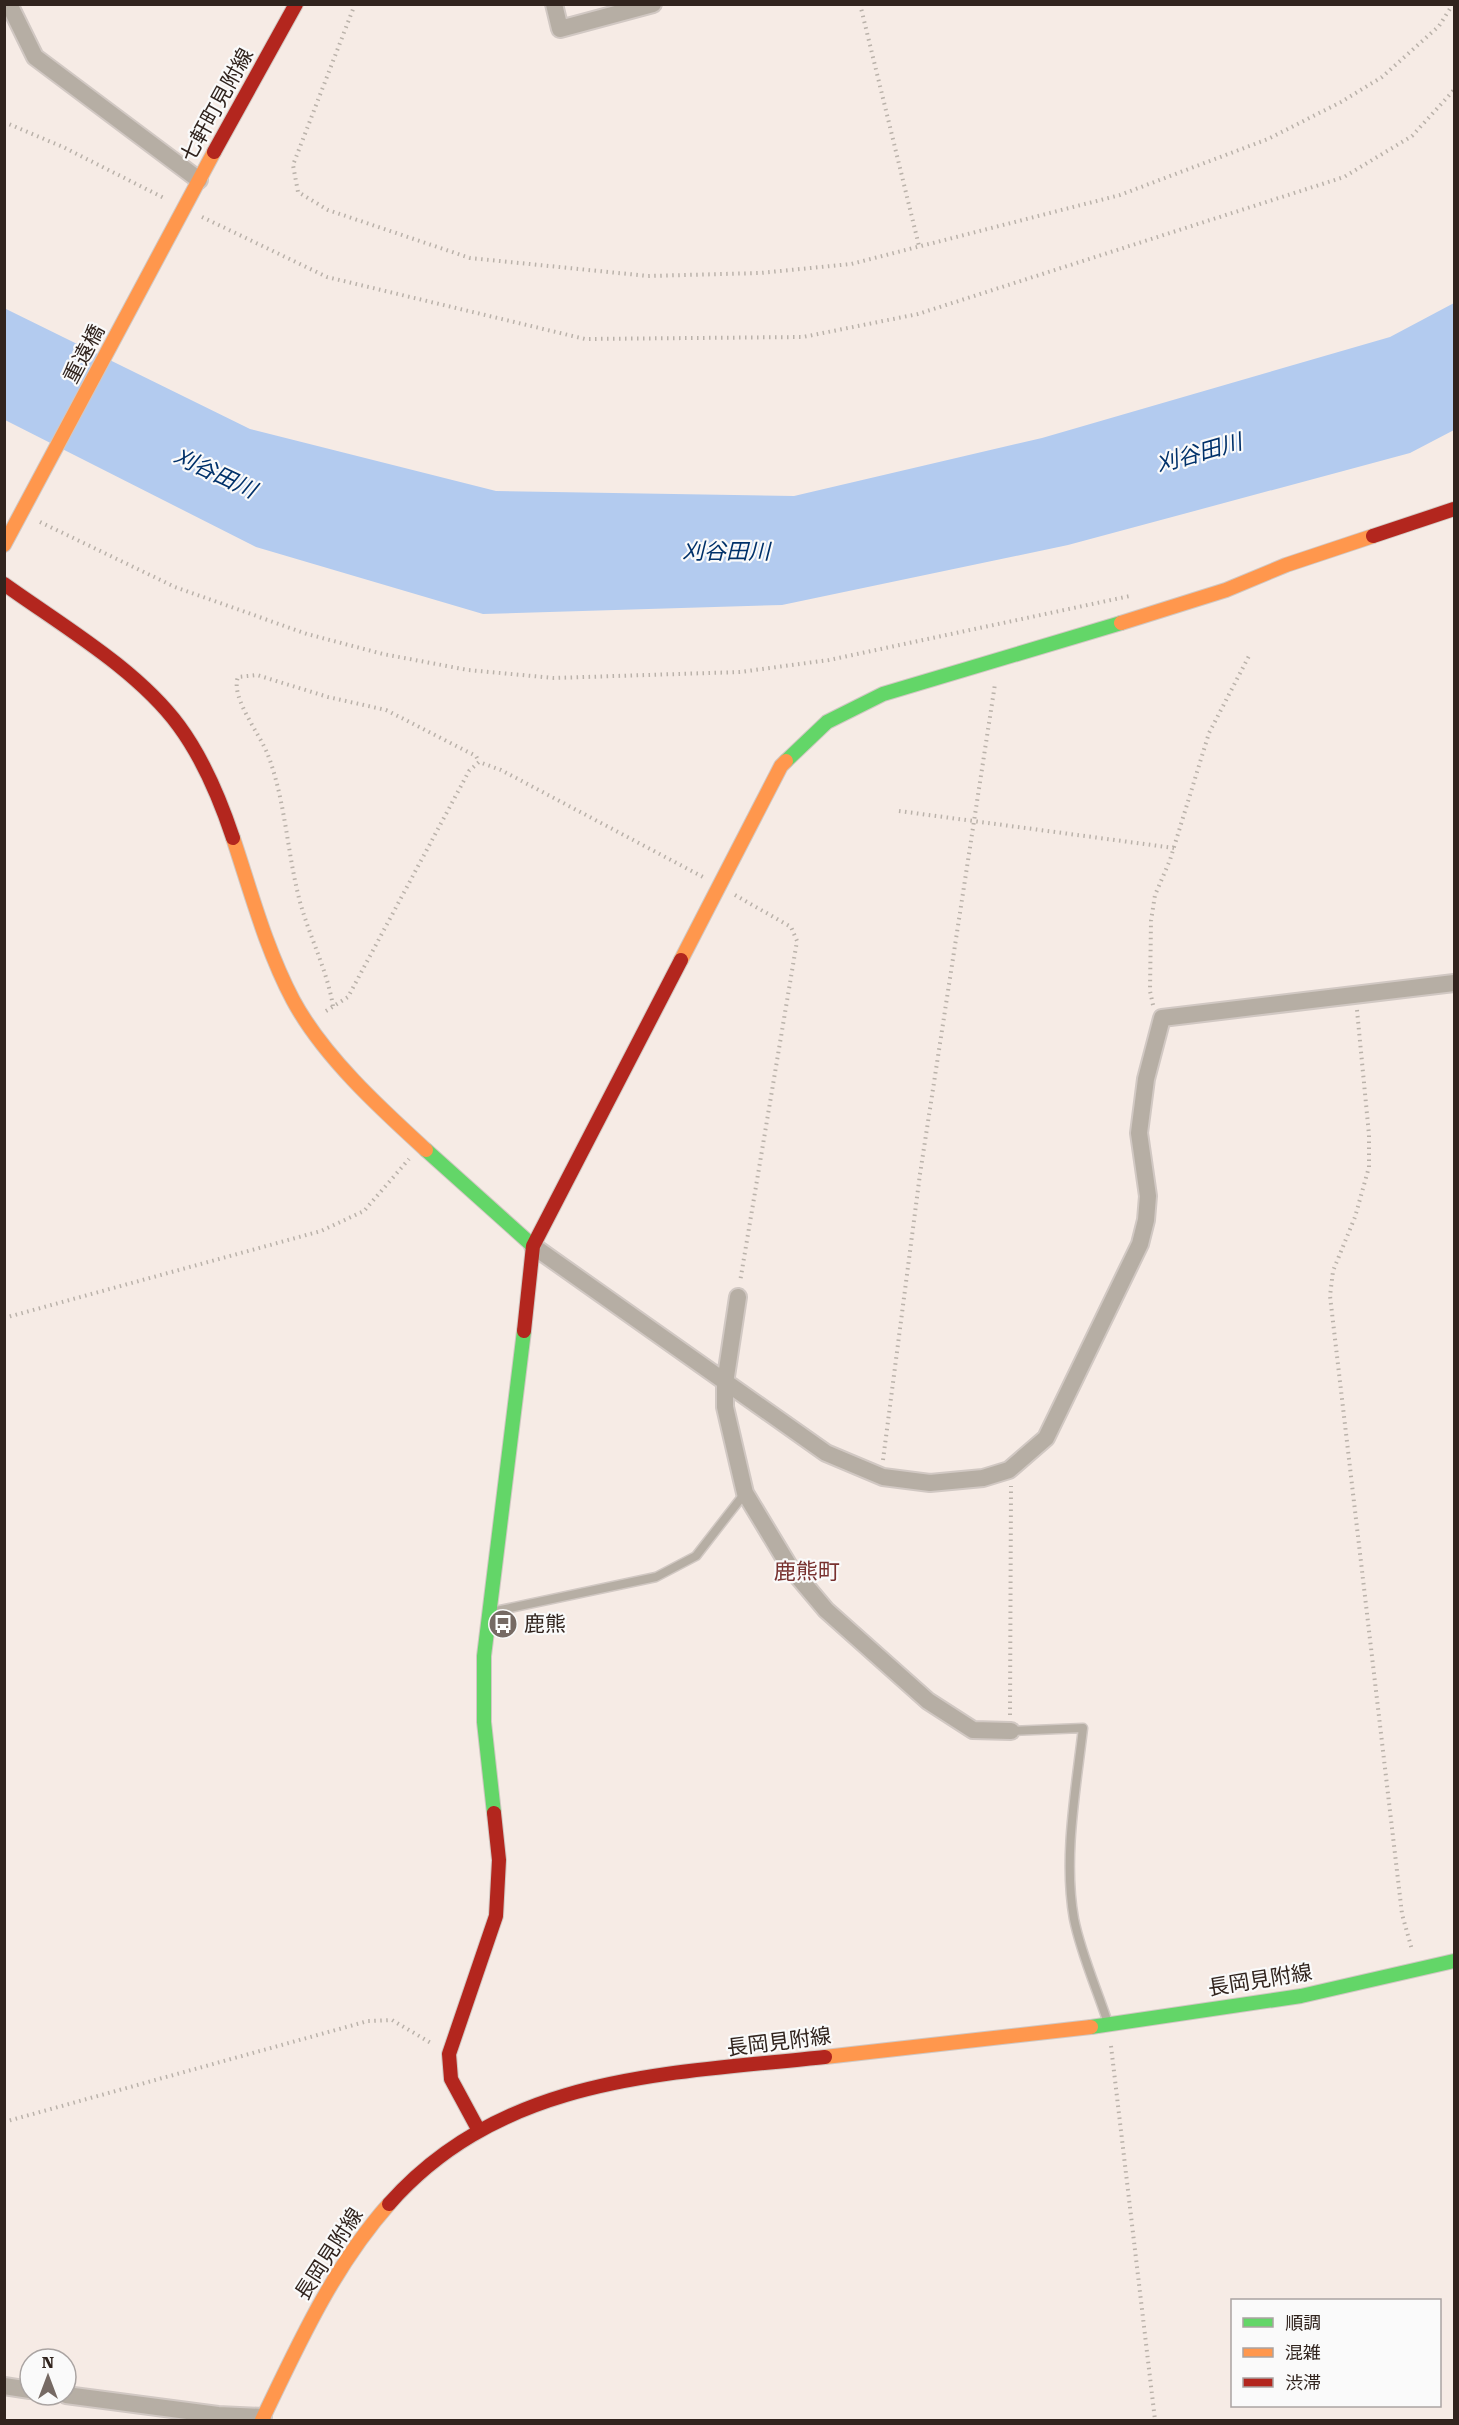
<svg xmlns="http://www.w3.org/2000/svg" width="1459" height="2425" font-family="'Roboto Serif','Noto Sans JP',serif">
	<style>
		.water { fill: #b3cbef }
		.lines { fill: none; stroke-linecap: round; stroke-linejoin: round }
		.lane-casing { stroke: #d1c8c3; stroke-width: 11 }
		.street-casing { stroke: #d1c8c3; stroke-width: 20 }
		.fast-casing { stroke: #d1c8c3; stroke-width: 16 }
		.slow-casing { stroke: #d1c8c3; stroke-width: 16 }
		.jam-casing { stroke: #d1c8c3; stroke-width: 16 }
		.path { stroke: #bab2aa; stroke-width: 4; stroke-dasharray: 1.5 4.5; stroke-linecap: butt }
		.lane { stroke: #b6aea4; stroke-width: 8 }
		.street { stroke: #b6aea4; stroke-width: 16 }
		.fast { stroke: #63d668; stroke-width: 14 }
		.slow { stroke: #ff974d; stroke-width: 14 }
		.jam { stroke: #b3261e; stroke-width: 14 }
		.labels { text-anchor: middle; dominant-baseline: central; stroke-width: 4.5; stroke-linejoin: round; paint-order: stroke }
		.street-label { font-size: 21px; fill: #31241e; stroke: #fafafa }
		.poi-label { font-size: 21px; fill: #31241e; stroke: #fafafa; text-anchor: start }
		.water-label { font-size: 22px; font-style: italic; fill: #00316a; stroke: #fafafa }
		.neighbourhood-label { font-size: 22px; fill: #78312f; stroke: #fafafa }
	</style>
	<rect width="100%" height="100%" fill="#f6ebe5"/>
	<path class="water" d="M 1454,303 L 1454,430 L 1410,453 L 1068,545 L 782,605 L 483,614 L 256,547 L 5,420 L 4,308 L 250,429 L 496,491 L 794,496 L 1042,438 L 1390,337 Z"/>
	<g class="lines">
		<g class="lane-casing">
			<path id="lane" d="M 491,1612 L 656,1577 L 696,1556 L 745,1493
				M 1011,1731 L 1083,1728 C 1076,1789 1063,1858 1074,1919 C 1081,1954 1097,1989 1108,2023"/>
		</g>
		<g class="street-casing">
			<path id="street" d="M 9,4 L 35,57 L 199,180
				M 554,4 L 560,29 L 653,4
				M 533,1246 L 826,1453 L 883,1477 L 930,1483 L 983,1478 L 1009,1470 L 1046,1438 L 1140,1244 L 1146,1220 L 1148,1196 L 1139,1133 L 1146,1079 L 1162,1018 L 1454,983
				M 738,1297 L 725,1383 L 725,1407 L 745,1493 L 789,1566 L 826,1610 L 928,1701 L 973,1730 L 1011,1731
				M 4,2386 L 30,2390
				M 66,2395 L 218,2415 L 263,2417"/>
		</g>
		<g class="fast-casing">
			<path id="fast" d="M 786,761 L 827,722 L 883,694 L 1121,623
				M 426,1150 L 533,1246
				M 494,1813 L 484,1722 L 484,1656 L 524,1331
				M 1091,2027 L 1301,1996 L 1454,1961"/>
		</g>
		<g class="slow-casing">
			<path id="slow" d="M 4,545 L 214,152
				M 1121,623 L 1226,590 L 1286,565 L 1373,536
				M 233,838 C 251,892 266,949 293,1000 C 323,1056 380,1108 426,1150
				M 681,960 L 781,766 L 786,761
				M 825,2057 L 1091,2027
				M 262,2420 C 298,2345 333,2267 389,2204"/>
		</g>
		<g class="jam-casing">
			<path id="jam" d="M 214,152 L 296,4
				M 1373,536 L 1454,509
				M 4,584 C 61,625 137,669 179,726 C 204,760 220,799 233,838
				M 524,1331 L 533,1246 L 681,960
				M 478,2129 L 451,2079 L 449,2054 L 496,1916 L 499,1860 L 494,1813
				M 389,2204 C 503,2075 666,2074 825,2057"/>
		</g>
		<path class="path" d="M 355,4 L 293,165 L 298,192 L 328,210 L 470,258 L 648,276 L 760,273 L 851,264 L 1120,195 L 1268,139 L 1341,102 L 1382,77 L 1439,26 L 1453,4
			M 860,4 L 919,246
			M 4,122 L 63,147 L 166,199
			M 202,217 L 327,277 L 585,339 L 803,337 L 918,314 L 1344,177 L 1412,136 L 1454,90
			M 40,522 L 175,587 L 307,634 L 383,654 L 468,670 L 554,678 L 740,672 L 829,660 L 1130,596
			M 899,811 L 1174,848
			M 735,895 L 791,927 L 797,941 L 740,1282
			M 1153,1005 L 1150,991 L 1151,921 L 1155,895 L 1170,860 L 1209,733 L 1250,654
			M 333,1006 C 327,970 310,938 300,902 C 287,853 286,803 268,755 C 260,734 230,697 238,677 L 257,675 L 328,697 L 386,710 L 476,756 L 479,762
			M 1357,1010 L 1369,1135 L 1369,1167 L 1355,1217 L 1333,1271 L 1330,1296 L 1402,1914 L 1412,1950
			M 326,1011 L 348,997 L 469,771 L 479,762 L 501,770 L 703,877
			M 4,1318 L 321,1231 L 364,1211 L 409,1159
			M 883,1460 L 920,1174 L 995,684
			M 1010,1715 L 1011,1486
			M 1111,2046 L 1155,2420
			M 4,2122 L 368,2021 L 392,2020 L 431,2043"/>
		<use href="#lane" class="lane"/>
		<use href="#street" class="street"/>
		<use href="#fast" class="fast"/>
		<use href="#slow" class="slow"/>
		<use href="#jam" class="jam"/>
	</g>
	<defs>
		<g id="bus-disc" transform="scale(1.5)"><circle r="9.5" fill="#766a64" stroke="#fafafa"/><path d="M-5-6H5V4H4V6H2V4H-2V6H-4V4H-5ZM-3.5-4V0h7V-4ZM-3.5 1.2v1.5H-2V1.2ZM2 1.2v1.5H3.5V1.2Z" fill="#fff"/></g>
	</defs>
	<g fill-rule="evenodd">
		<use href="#bus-disc" x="503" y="1624"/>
	</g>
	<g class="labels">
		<g class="street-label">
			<text transform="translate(217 105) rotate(-61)">七軒町見附線</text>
			<text transform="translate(84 354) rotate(-62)">重遠橋</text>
			<text transform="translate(1260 1980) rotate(-9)">長岡見附線</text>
			<text transform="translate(779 2042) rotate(-7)">長岡見附線</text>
			<text transform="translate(329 2254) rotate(-57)">長岡見附線</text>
		</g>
		<g class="poi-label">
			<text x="524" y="1624">鹿熊</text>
		</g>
		<g class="water-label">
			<text transform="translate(1199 453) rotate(-16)">刈谷田川</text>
			<text transform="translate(215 473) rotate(25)">刈谷田川</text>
			<text x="726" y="551">刈谷田川</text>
		</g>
		<g class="neighbourhood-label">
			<text x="807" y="1571">鹿熊町</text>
		</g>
	</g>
	<rect width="1459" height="2425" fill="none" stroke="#31241e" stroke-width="12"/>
	<rect x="1231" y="2299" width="210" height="108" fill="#fafafa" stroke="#aaa4a2" stroke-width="1.5"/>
	<rect x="1243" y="2318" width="30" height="9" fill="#63d668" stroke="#aaa4a2" stroke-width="1.5"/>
	<text x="1285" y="2329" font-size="18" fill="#31241e">順調</text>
	<rect x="1243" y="2348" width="30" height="9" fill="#ff974d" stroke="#aaa4a2" stroke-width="1.5"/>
	<text x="1285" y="2359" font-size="18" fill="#31241e">混雑</text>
	<rect x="1243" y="2378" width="30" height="9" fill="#b3261e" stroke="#aaa4a2" stroke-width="1.5"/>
	<text x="1285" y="2389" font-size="18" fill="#31241e">渋滞</text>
	<g transform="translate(48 2377)"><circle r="28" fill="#fafafa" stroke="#aaa4a2" stroke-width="1.5"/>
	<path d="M0-4.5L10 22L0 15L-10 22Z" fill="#766a64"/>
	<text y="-9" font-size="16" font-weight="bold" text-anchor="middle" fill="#31241e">N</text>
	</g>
</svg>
